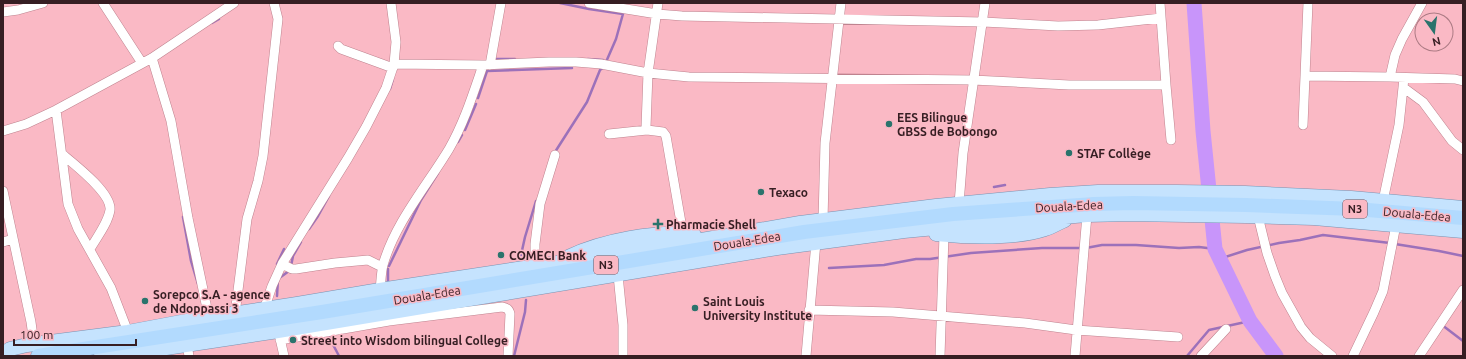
<svg xmlns="http://www.w3.org/2000/svg" width="1466" height="359" font-family="Ubuntu,sans-serif">
	<style>
		.lines { fill: none; stroke-linecap: round; stroke-linejoin: round }
		.stream { stroke: #9c71ba; stroke-width: 2.5 }
		.river { stroke: #c895fa; stroke-width: 15 }
		.minor-casing { stroke: #bf838f; stroke-width: 10 }
		.primary-casing { stroke: #7a92b1; stroke-width: 15 }
		.trunk-casing { stroke: #7a92b1; stroke-width: 15 }
		.minor { stroke: #fff; stroke-width: 9 }
		.primary { stroke: #c5e3fe; stroke-width: 14 }
		.trunk { stroke: #b2dafe; stroke-width: 14 }
		.poi-dot { fill: #2a736c; stroke: #fab9c5; stroke-width: 1.5 }
		.labels { text-anchor: middle; dominant-baseline: central; stroke-width: 3; stroke-linejoin: round; paint-order: stroke }
		.shield { fill: #fab9c5; stroke: #714c54; stroke-width: 1 }
		.shield-label { font-size: 11px; font-weight: bold; fill: #361e23 }
		.poi-label { font-size: 12px; font-weight: bold; fill: #361e23; stroke: #fab9c5; text-anchor: start }
		.street-label { font-size: 12px; fill: #361e23; stroke: #fab9c5 }
	</style>
	<rect width="100%" height="100%" fill="#fab9c5"/>
	<g class="lines">
		<path class="stream" d="M 560,3 L 589,9 L 623,14
			M 212,23 L 219,19
			M 492,59 L 515,59
			M 588,59 L 603,60
			M 606,62 L 616,39 L 626,3
			M 390,89 L 393,79
			M 478,98 L 487,71 L 572,68
			M 465,130 L 476,104
			M 458,142 L 462,135
			M 555,152 L 587,102 L 600,70 L 604,67
			M 994,187 L 1005,185
			M 183,217 L 191,261 L 198,284
			M 309,229 L 318,216 L 329,196
			M 1395,244 L 1439,251 L 1463,256
			M 1086,248 L 1102,245 L 1136,245 L 1179,248 L 1199,247 L 1215,249
			M 521,255 L 525,237 L 536,201
			M 1219,259 L 1247,250 L 1279,243 L 1300,240 L 1323,235 L 1390,243
			M 277,264 L 284,249
			M 291,266 L 293,256 L 301,242
			M 389,266 L 421,200 L 438,173
			M 829,268 L 884,265 L 916,259 L 930,259 L 971,253 L 1042,248 L 1081,248
			M 388,269 L 388,284
			M 277,296 L 278,279 L 289,271
			M 1442,325 L 1463,341
			M 328,335 L 339,356
			M 514,356 L 525,312 L 526,300
			M 1187,356 L 1209,330 L 1250,321"/>
		<path class="river" d="M 1194,3 L 1203,131 L 1215,249 L 1250,321 L 1276,356"/>
		<g class="minor-casing">
			<path id="minor" d="M 103,3 L 142,63
				M 589,3 L 657,14 L 682,16 L 983,22 L 1058,26 L 1098,25 L 1161,18
				M 658,3 L 648,73 L 646,127 L 647,130 L 663,132 L 666,136 L 683,234
				M 1160,3 L 1166,85 L 1171,140
				M 3,12 L 18,10 L 43,3
				M 338,46 L 341,49 L 393,68
				M 152,58 L 171,121 L 188,218 L 209,318
				M 394,64 L 483,65 L 549,62 L 576,62 L 601,64 L 648,73 L 689,77 L 973,80 L 1069,85 L 1166,85
				M 490,65 L 501,3
				M 1305,76 L 1390,77 L 1455,79 L 1463,81
				M 1390,77 L 1395,55 L 1402,39 L 1422,3
				M 1404,88 L 1423,102 L 1452,141 L 1463,150
				M 56,110 L 68,204 L 78,229 L 111,288 L 128,332
				M 1303,125 L 1308,3
				M 3,131 L 26,124 L 56,110 L 152,58 L 234,3
				M 609,134 L 647,130
				M 62,154 C 74,164 112,193 110,210 C 108,223 97,237 90,249
				M 3,191 L 31,322 L 34,344
				M 1383,201 L 1399,125 L 1404,78
				M 959,204 L 963,153 L 985,3
				M 1258,216 L 1267,253 L 1275,276 L 1282,293 L 1301,327 L 1310,338 L 1332,356
				M 823,220 L 825,143 L 841,3
				M 3,242 L 13,239
				M 282,264 L 292,269 L 296,269 L 335,263 L 368,260 L 382,267
				M 535,267 L 535,244 L 540,204 L 555,155
				M 618,275 L 623,325 L 623,356
				M 380,290 C 381,282 381,273 383,265 C 395,223 426,187 449,149 C 464,123 473,94 483,65
				M 264,310 L 272,286 L 282,264 L 348,158 L 366,127 L 386,88 L 394,64 L 396,42 L 391,3
				M 809,310 L 893,312 L 1025,323 L 1076,330 L 1178,337
				M 235,314 L 247,219 L 258,181 L 263,156 L 278,19 L 274,3
				M 279,334 L 284,356
				M 280,340 L 389,321 L 502,307 C 507,308 509,309 510,314 L 508,356
				M 187,345 L 189,356
				M 806,356 L 816,242
				M 940,356 L 944,235
				M 1075,356 L 1087,215
				M 1201,356 L 1226,329
				M 1353,356 L 1374,312 L 1383,291 L 1396,225
				M 1419,356 L 1463,290"/>
		</g>
		<g class="primary-casing">
			<path id="primary" d="M 936,234 C 968,237 1014,239 1045,229 C 1052,227 1058,223 1065,220
				M 568,257 C 601,241 657,230 694,235
				M 3,354 L 10,349 L 27,345 L 128,332 L 192,320 L 297,304 L 380,290 L 661,247 L 800,223 L 936,206 L 1050,195 L 1098,192 L 1177,192 L 1245,193 L 1351,198 L 1463,208
				M 101,356 L 146,351 L 278,331 L 777,248 L 904,231 L 977,224 L 1087,215 L 1129,214 L 1246,216 L 1314,218 L 1463,231"/>
		</g>
		<g class="trunk-casing">
			<path id="trunk" d="M 38,356 L 322,312 L 804,232 L 953,214 L 1094,204 L 1133,203 L 1246,205 L 1356,209 L 1463,218"/>
		</g>
		<use href="#minor" class="minor"/>
		<use href="#primary" class="primary"/>
		<use href="#trunk" class="trunk"/>
	</g>
	<g class="poi-dot">
		<circle cx="889" cy="124" r="4"/>
		<circle cx="1069" cy="153" r="4"/>
		<circle cx="761" cy="192" r="4"/>
		<path d="M656 218h4v4h4v4h-4v4h-4v-4h-4v-4h4z"/>
		<circle cx="501" cy="255" r="4"/>
		<circle cx="145" cy="301" r="4"/>
		<circle cx="695" cy="308" r="4"/>
		<circle cx="293" cy="340" r="4"/>
	</g>
	<g class="labels">
		<g class="shield">
			<rect x="1343" y="200" width="24" height="18" rx="3"/>
			<rect x="594" y="256" width="24" height="18" rx="3"/>
		</g>
		<g class="shield-label">
			<text x="1355" y="209">N3</text>
			<text x="606" y="265">N3</text>
		</g>
		<g class="poi-label">
			<text x="897" y="117">EES Bilingue<tspan x="897" dy="14">GBSS de Bobongo</tspan></text>
			<text x="1077" y="153">STAF Collège</text>
			<text x="769" y="192">Texaco</text>
			<text x="666" y="224">Pharmacie Shell</text>
			<text x="509" y="255">COMECI Bank</text>
			<text x="153" y="294">Sorepco S.A - agence<tspan x="153" dy="14">de Ndoppassi 3</tspan></text>
			<text x="703" y="301">Saint Louis<tspan x="703" dy="14">University Institute</tspan></text>
			<text x="301" y="340">Street into Wisdom bilingual College</text>
		</g>
		<g class="street-label">
			<text transform="translate(1069 206) rotate(-3)">Douala-Edea</text>
			<text transform="translate(1417 214) rotate(5)">Douala-Edea</text>
			<text transform="translate(747 241) rotate(-9)">Douala-Edea</text>
			<text transform="translate(427 295) rotate(-9)">Douala-Edea</text>
		</g>
	</g>
	<rect width="1466" height="359" fill="none" stroke="#361e23" stroke-width="8"/>
	<g transform="translate(1434 32) rotate(166)"><circle r="19" fill="#fab9c5" stroke="#ac7b84"/>
	<path d="M0-3L7 15L0 10L-7 15Z" fill="#2a736c"/>
	<text y="-6" font-size="11" font-weight="bold" text-anchor="middle" fill="#361e23">N</text>
	</g>
	<path d="M14 339v6h122v-6" fill="none" stroke="#361e23" stroke-width="2"/>
	<text x="20" y="339" font-size="12" fill="#361e23" stroke="#fab9c5" stroke-width="3" paint-order="stroke">100 m</text>
</svg>
